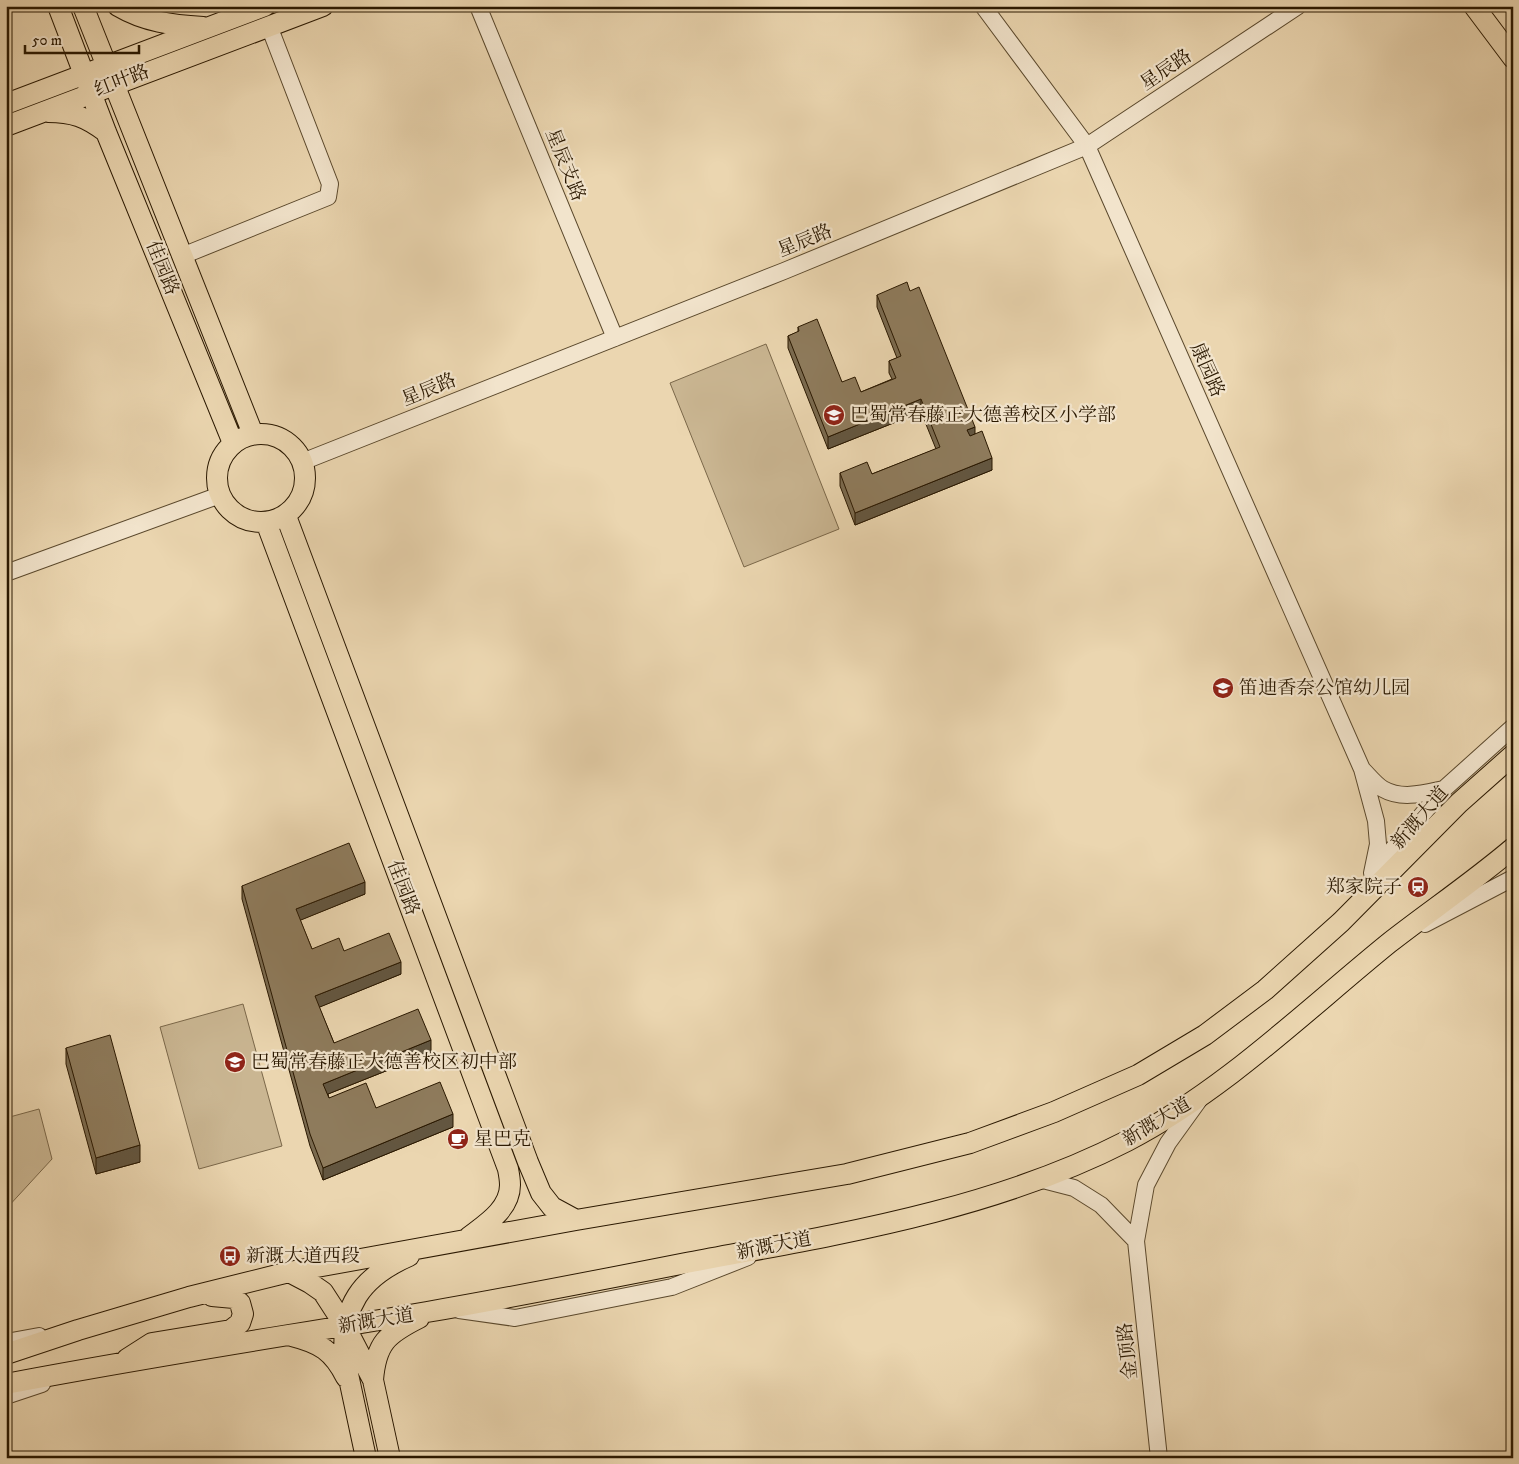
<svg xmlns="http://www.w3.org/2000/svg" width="1519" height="1464" font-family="'IM FELL DW Pica','Noto Serif SC',serif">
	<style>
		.green { fill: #cab692; stroke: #7a6749 }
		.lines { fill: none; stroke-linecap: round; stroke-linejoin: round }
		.minor-casing { stroke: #5a482c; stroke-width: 18 }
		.major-casing { stroke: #2a1800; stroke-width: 22 }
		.minor { stroke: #f2e4cc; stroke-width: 16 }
		.major { stroke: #ebd6b0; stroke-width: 20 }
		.wall { fill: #7a6a4f; stroke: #2a1800 }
		.shaded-wall { fill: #635640; stroke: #2a1800 }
		.building { fill: #8e7b5c; stroke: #2a1800 }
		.labels { text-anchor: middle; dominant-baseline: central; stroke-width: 4.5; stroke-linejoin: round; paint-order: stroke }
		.street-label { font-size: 19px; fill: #2a1800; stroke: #f2e4cc }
		.poi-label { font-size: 19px; fill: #2a1800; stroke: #f2e4cc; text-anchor: start }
	</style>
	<rect width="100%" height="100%" fill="#ebd6b0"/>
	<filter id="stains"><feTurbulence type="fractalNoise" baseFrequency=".004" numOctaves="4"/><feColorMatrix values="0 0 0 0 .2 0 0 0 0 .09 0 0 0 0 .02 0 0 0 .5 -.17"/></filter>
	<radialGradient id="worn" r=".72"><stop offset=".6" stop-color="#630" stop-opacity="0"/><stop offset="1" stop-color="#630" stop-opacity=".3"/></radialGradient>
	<path class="green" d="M 766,344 L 839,529 L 744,567 L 670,383 Z
		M 243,1004 L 282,1146 L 199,1169 L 160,1027 Z
		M 39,1109 L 52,1159 L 6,1209 L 6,1118 Z"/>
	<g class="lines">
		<g class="minor-casing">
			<path id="minor" d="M 478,6 L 615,338
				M 983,6 L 1087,146 L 1362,769 L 1376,821 L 1378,844 L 1372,873
				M 182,256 L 328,197 L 330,184 L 269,26
				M 302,462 L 784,271 L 1087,146 L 1298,6
				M 6,573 L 220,495
				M 1363,770 C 1369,776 1376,785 1383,789 C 1402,800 1425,793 1444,789
				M 1374,871 L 1444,789 L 1513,727
				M 1425,924 L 1513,878
				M 1039,1179 L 1074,1188 L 1101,1205 L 1136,1241
				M 459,1310 L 515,1318 L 672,1287 L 748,1257
				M 6,1342 L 39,1336
				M 6,1396 L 42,1384
				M 1159,1458 L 1136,1241 L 1146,1185 L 1168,1143 L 1199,1100"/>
		</g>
		<g class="major-casing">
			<path id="major" d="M 58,6 L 106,132 L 233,443
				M 83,6 L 253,434
				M 118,6 C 145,22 172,25 203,27
				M 1474,6 L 1513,58
				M 6,104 L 265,6
				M 48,112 C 73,112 86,117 106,132
				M 6,126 L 323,6
				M217 478a44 44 0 1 1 88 0a44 44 0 1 1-88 0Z
				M 286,516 L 528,1162 L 541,1193 L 552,1207 L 576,1220
				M 266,522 L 508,1169 C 509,1174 510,1180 510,1185 C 510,1209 486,1224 469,1237
				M 289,1272 L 310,1283 L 323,1292 L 345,1326 L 373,1380 L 390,1458
				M 292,1336 C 320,1343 333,1351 346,1377
				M 6,1354 L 78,1330 L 189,1297 L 289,1272 L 576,1220 L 847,1174 L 970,1143 L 1054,1112 L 1138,1075 L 1205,1035 L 1265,990 L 1341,922 L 1459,803 L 1513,755
				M 127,1359 L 152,1343 L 231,1330 L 240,1323 L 243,1314 L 240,1303 L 234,1298 L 212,1296
				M 373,1380 C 376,1343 387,1334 419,1318
				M 6,1384 C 146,1357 287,1336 427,1312 C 514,1297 600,1280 686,1263 C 834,1235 991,1211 1127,1141 C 1225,1090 1304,1012 1389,943 C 1430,911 1473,882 1513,848
				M 366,1458 L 345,1360 C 340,1307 361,1277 409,1256"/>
		</g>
		<use href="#minor" class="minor"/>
		<use href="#major" class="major"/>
	</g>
	<path class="wall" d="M 877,295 L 975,434 L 992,470 L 855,525 L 840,486 L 840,473 L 872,474 L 936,449 L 921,412 L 828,449 L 788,348 L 788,336 L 798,332 L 798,327 L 842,382 L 861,392 L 892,379 L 889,373 L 889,361 L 897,358 L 877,307 Z
		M 242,886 L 365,894 L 300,920 L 312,949 L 344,951 L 401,974 L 319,1007 L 334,1043 L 431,1053 L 328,1094 L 329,1098 L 376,1108 L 453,1127 L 323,1180 L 310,1146 L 242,899 Z
		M 66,1048 L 140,1162 L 96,1174 L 66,1064 Z"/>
	<path class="shaded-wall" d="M 921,399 L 921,412 L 828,449 L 828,437 Z
		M 975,427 L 975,439 L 967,442 L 967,430 Z
		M 992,458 L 992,470 L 855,525 L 855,513 Z
		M 365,882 L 365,894 L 296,922 L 296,909 Z
		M 401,962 L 401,974 L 315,1009 L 315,996 Z
		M 431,1040 L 431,1053 L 323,1096 L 323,1084 Z
		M 453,1114 L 453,1127 L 323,1180 L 323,1168 Z
		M 140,1145 L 140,1162 L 96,1174 L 96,1158 Z"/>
	<path class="building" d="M 907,282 L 910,291 L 919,287 L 975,427 L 967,430 L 970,436 L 982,431 L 992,458 L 855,513 L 840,473 L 867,462 L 872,474 L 940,447 L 921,399 L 828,437 L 788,336 L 799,331 L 798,327 L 817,319 L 842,382 L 855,377 L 861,392 L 896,378 L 889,361 L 901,356 L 877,295 Z
		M 349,843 L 365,882 L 296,909 L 312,949 L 339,938 L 344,951 L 389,933 L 401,962 L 315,996 L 334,1043 L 418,1009 L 431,1040 L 323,1084 L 329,1098 L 366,1083 L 376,1108 L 440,1082 L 453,1114 L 323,1168 L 310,1134 L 242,886 Z
		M 110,1035 L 140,1145 L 96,1158 L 66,1048 Z"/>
	<defs>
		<g id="school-disc" transform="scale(1.125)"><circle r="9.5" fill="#8f2418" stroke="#f2e4cc"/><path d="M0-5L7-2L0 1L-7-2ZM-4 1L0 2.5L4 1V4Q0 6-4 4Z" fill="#fff"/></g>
		<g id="station-disc" transform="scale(1.125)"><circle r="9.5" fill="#8f2418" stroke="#f2e4cc"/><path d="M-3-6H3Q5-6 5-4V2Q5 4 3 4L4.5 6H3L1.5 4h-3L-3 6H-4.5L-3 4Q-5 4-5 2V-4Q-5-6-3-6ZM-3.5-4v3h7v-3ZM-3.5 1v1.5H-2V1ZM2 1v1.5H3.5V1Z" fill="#fff"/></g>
		<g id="cafe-disc" transform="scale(1.125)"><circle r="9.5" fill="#8f2418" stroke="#f2e4cc"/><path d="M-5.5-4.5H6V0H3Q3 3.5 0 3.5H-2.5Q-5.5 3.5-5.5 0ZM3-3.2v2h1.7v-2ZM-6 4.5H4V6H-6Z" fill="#fff"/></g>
		<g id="bus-disc" transform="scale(1.125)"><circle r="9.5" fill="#8f2418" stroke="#f2e4cc"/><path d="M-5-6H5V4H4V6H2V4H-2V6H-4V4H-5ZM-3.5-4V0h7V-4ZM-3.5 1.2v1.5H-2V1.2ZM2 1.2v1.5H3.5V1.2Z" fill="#fff"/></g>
	</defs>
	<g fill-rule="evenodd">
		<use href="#school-disc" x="834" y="415"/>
		<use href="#school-disc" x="1223" y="688"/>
		<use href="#station-disc" x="1418" y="887"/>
		<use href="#school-disc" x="235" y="1062"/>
		<use href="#cafe-disc" x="458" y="1139"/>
		<use href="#bus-disc" x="230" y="1256"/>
	</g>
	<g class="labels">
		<g class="street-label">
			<text transform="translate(1166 70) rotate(-34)">星辰路</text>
			<text transform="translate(122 81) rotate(-21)">红叶路</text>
			<text transform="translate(565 165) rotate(68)">星辰支路</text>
			<text transform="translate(805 241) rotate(-22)">星辰路</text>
			<text transform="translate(162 268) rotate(68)">佳园路</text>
			<text transform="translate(1207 370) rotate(66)">康园路</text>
			<text transform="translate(429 390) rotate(-22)">星辰路</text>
			<text transform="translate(1420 818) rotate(-49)">新溉大道</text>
			<text transform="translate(403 888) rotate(69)">佳园路</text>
			<text transform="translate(1157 1122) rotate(-31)">新溉大道</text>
			<text transform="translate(774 1246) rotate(-11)">新溉大道</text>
			<text transform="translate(376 1321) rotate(-9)">新溉大道</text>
			<text transform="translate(1128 1351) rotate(-96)">金顶路</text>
		</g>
		<g class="poi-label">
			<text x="850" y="415">巴蜀常春藤正大德善校区小学部</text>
			<text x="1239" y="688">笛迪香奈公馆幼儿园</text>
			<text x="1402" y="887" text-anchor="end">郑家院子</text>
			<text x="251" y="1062">巴蜀常春藤正大德善校区初中部</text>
			<text x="474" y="1139">星巴克</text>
			<text x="246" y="1256">新溉大道西段</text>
		</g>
	</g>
	<rect width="1519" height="1464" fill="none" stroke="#ebd6b0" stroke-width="25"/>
	<rect x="8" y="8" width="1504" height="1449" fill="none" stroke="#2a1800" stroke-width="2.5"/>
	<rect x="12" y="12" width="1494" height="1439" fill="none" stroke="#2a1800"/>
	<path d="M25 45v8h114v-8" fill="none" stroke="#2a1800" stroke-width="2.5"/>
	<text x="32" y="45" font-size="15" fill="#2a1800" stroke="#f2e4cc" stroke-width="4" paint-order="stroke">50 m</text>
	<rect width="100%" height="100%" filter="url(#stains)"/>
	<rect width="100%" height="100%" fill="url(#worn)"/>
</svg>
